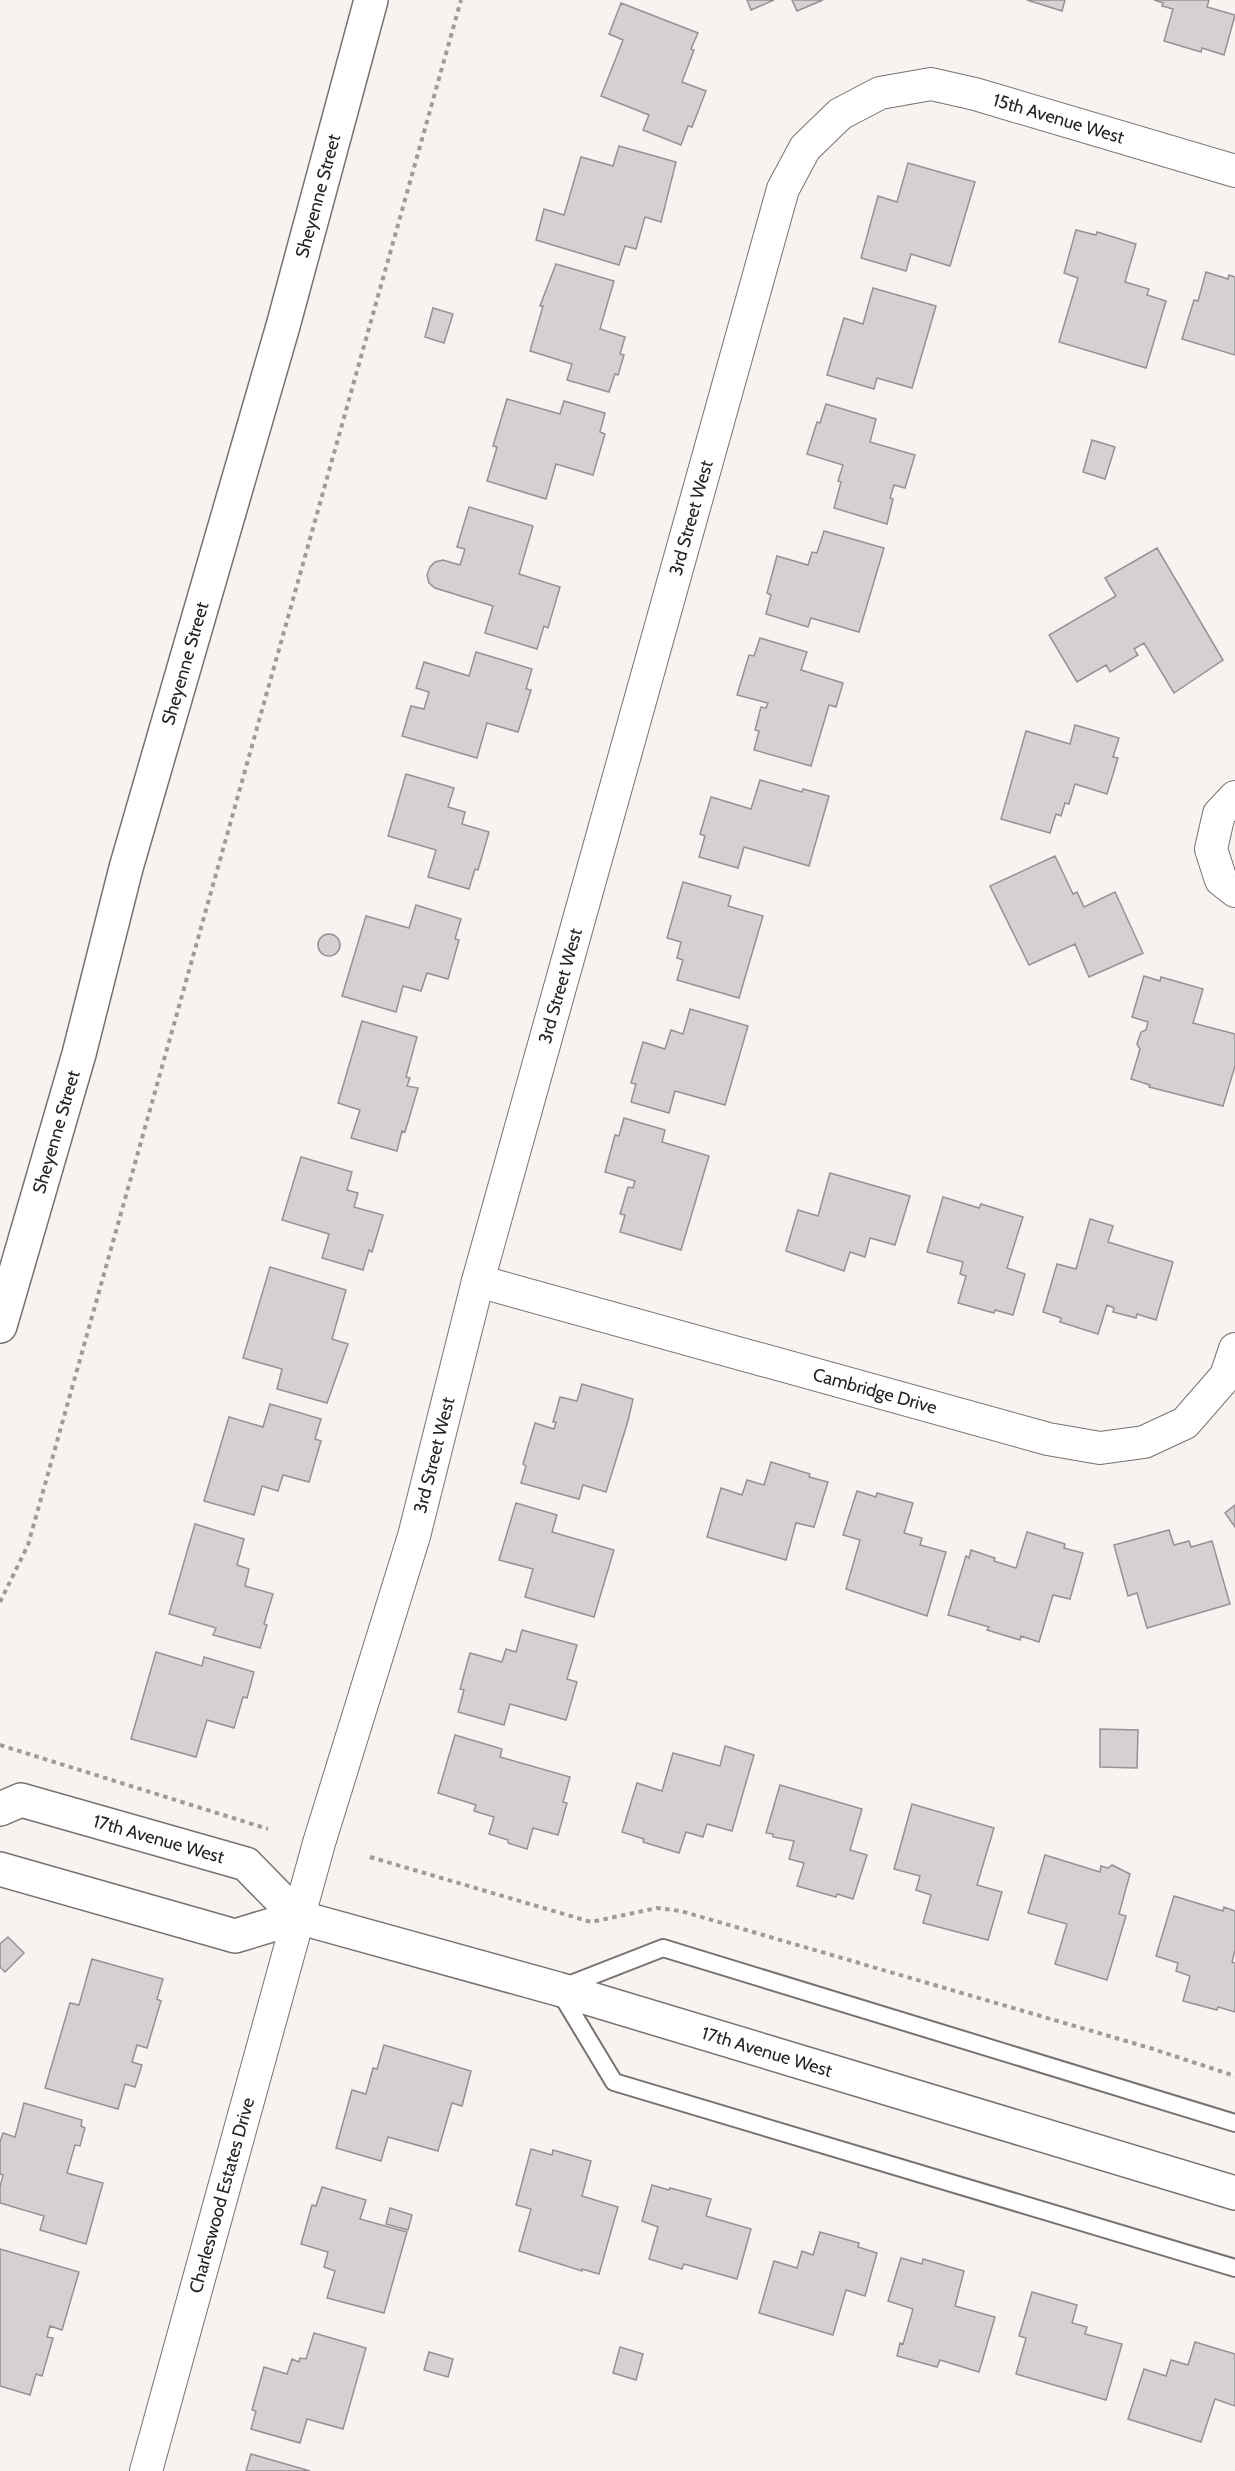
<svg xmlns="http://www.w3.org/2000/svg" width="1235" height="2471" font-family="Cabin,sans-serif">
	<style>
		.building { fill: #d4d0d4; stroke: #959296; stroke-width: 1.5 }
		.lines { fill: none; stroke-linecap: round; stroke-linejoin: round }
		.lane-casing { stroke: #777270; stroke-width: 20 }
		.street-casing { stroke: #777270; stroke-width: 34 }
		.secondary-casing { stroke: #777270; stroke-width: 36 }
		.path { stroke: #9f9b99; stroke-width: 4; stroke-dasharray: 4.5 4.5; stroke-linecap: butt }
		.lane { stroke: #fff; stroke-width: 16 }
		.street { stroke: #fff; stroke-width: 32 }
		.secondary { stroke: #fff; stroke-width: 33 }
		.labels { text-anchor: middle; dominant-baseline: central; stroke-width: 4.5; stroke-linejoin: round; paint-order: stroke }
		.street-label { font-size: 18px; fill: #262423; stroke: #fff }
	</style>
	<rect width="100%" height="100%" fill="#f8f3f0"/>
	<path class="building" d="M 747,0 L 774,0 L 751,10 Z
		M 792,0 L 823,0 L 797,11 Z
		M 1027,0 L 1065,0 L 1062,11 Z
		M 1154,0 L 1209,0 L 1207,7 L 1235,15 L 1224,55 L 1202,48 L 1201,52 L 1164,41 L 1173,9 L 1162,6 L 1163,3 Z
		M 621,3 L 698,33 L 691,49 L 694,50 L 682,82 L 706,91 L 692,127 L 688,126 L 681,145 L 643,130 L 649,115 L 601,96 L 623,40 L 609,34 Z
		M 619,146 L 676,162 L 661,222 L 645,217 L 636,249 L 625,246 L 619,265 L 536,240 L 544,209 L 564,215 L 581,157 L 613,166 Z
		M 908,163 L 975,182 L 950,266 L 911,254 L 906,271 L 861,258 L 878,196 L 897,202 Z
		M 1076,230 L 1096,235 L 1097,232 L 1136,244 L 1125,282 L 1149,289 L 1147,295 L 1166,301 L 1146,368 L 1059,342 L 1078,278 L 1064,273 Z
		M 556,264 L 614,281 L 600,329 L 625,337 L 620,354 L 624,355 L 618,375 L 615,374 L 609,392 L 567,380 L 572,364 L 530,351 L 543,306 L 540,306 Z
		M 1206,272 L 1228,279 L 1229,275 L 1235,277 L 1235,355 L 1182,339 L 1194,300 L 1198,301 Z
		M 873,288 L 936,306 L 912,388 L 877,378 L 874,389 L 827,375 L 844,318 L 863,324 Z
		M 433,308 L 453,314 L 444,343 L 425,337 Z
		M 507,399 L 560,414 L 564,401 L 605,413 L 600,432 L 605,434 L 593,475 L 556,464 L 546,499 L 487,481 L 497,447 L 493,446 Z
		M 826,404 L 876,419 L 870,442 L 915,455 L 905,488 L 894,485 L 890,498 L 893,499 L 887,524 L 834,508 L 841,482 L 838,481 L 843,465 L 807,454 L 817,422 L 820,423 Z
		M 1092,440 L 1115,447 L 1105,479 L 1083,472 Z
		M 469,507 L 533,526 L 519,574 L 560,587 L 548,628 L 544,626 L 537,649 L 485,633 L 493,606 L 435,588 L 429,583 L 427,575 L 430,567 L 435,562 L 443,560 L 460,565 L 465,549 L 457,547 Z
		M 824,531 L 884,548 L 859,632 L 811,618 L 808,627 L 766,614 L 771,595 L 767,593 L 777,556 L 808,565 L 812,552 L 817,553 Z
		M 1157,548 L 1223,660 L 1174,693 L 1144,643 L 1134,649 L 1138,655 L 1110,672 L 1106,665 L 1077,682 L 1049,635 L 1116,596 L 1105,578 Z
		M 760,638 L 807,652 L 801,670 L 843,683 L 836,707 L 829,705 L 811,766 L 754,750 L 759,731 L 755,730 L 761,707 L 766,708 L 768,703 L 737,695 L 749,655 L 754,656 Z
		M 476,652 L 532,669 L 526,689 L 531,690 L 518,732 L 487,723 L 477,758 L 402,736 L 411,706 L 424,709 L 429,692 L 416,688 L 424,662 L 469,676 Z
		M 1075,725 L 1119,738 L 1113,757 L 1118,758 L 1107,794 L 1075,784 L 1069,804 L 1065,803 L 1061,816 L 1056,814 L 1050,833 L 1001,819 L 1026,731 L 1070,744 Z
		M 406,774 L 454,788 L 448,807 L 465,812 L 462,824 L 489,832 L 478,870 L 475,869 L 469,889 L 428,877 L 436,850 L 388,836 Z
		M 760,780 L 802,792 L 803,789 L 829,796 L 809,866 L 744,847 L 738,868 L 699,857 L 705,836 L 700,834 L 711,797 L 751,809 Z
		M 1055,856 L 1073,894 L 1077,892 L 1084,907 L 1115,892 L 1143,953 L 1089,977 L 1075,944 L 1029,965 L 990,886 Z
		M 683,882 L 731,896 L 728,906 L 763,916 L 739,998 L 677,980 L 683,960 L 677,958 L 681,942 L 667,938 Z
		M 416,905 L 461,919 L 455,939 L 459,940 L 448,979 L 427,973 L 421,991 L 403,986 L 396,1012 L 342,996 L 366,916 L 409,928 Z
		M318 945a11 11 0 1 1 22 0a11 11 0 1 1-22 0Z
		M 1144,976 L 1160,981 L 1161,977 L 1203,989 L 1193,1023 L 1235,1034 L 1235,1066 L 1223,1106 L 1149,1087 L 1150,1085 L 1131,1079 L 1140,1049 L 1137,1044 L 1141,1032 L 1146,1030 L 1148,1022 L 1132,1017 Z
		M 690,1009 L 748,1026 L 725,1105 L 675,1091 L 669,1113 L 631,1102 L 636,1084 L 631,1083 L 643,1042 L 665,1049 L 671,1030 L 683,1034 Z
		M 362,1021 L 417,1037 L 406,1077 L 410,1078 L 407,1086 L 418,1088 L 405,1132 L 402,1131 L 397,1151 L 351,1138 L 360,1110 L 338,1103 Z
		M 624,1118 L 665,1130 L 662,1142 L 709,1156 L 681,1250 L 620,1232 L 625,1215 L 620,1214 L 628,1187 L 633,1188 L 635,1181 L 605,1172 L 615,1135 L 619,1136 Z
		M 301,1157 L 352,1172 L 347,1190 L 358,1193 L 354,1207 L 383,1215 L 372,1252 L 369,1250 L 363,1270 L 322,1258 L 329,1234 L 282,1220 Z
		M 830,1173 L 910,1196 L 895,1245 L 870,1238 L 865,1257 L 850,1252 L 844,1271 L 786,1251 L 798,1210 L 818,1216 Z
		M 943,1197 L 979,1208 L 981,1204 L 1023,1217 L 1007,1268 L 1025,1274 L 1013,1315 L 995,1310 L 994,1313 L 958,1303 L 966,1276 L 960,1274 L 963,1262 L 927,1252 Z
		M 1090,1219 L 1113,1226 L 1108,1242 L 1173,1262 L 1156,1320 L 1137,1314 L 1136,1318 L 1113,1312 L 1114,1308 L 1107,1305 L 1098,1334 L 1060,1322 L 1061,1318 L 1043,1312 L 1057,1264 L 1076,1269 Z
		M 270,1267 L 346,1290 L 332,1339 L 348,1344 L 327,1403 L 277,1389 L 282,1369 L 243,1358 Z
		M 582,1384 L 633,1399 L 628,1421 L 606,1492 L 583,1485 L 579,1499 L 521,1483 L 526,1466 L 523,1464 L 535,1423 L 554,1429 L 556,1422 L 553,1422 L 560,1397 L 577,1401 Z
		M 270,1404 L 321,1419 L 315,1439 L 321,1441 L 309,1482 L 283,1475 L 278,1491 L 262,1486 L 254,1515 L 204,1501 L 229,1417 L 263,1427 Z
		M 771,1462 L 810,1474 L 809,1477 L 828,1482 L 814,1527 L 796,1523 L 786,1560 L 707,1537 L 721,1488 L 742,1495 L 747,1480 L 764,1485 Z
		M 857,1491 L 876,1497 L 877,1493 L 913,1503 L 904,1533 L 922,1538 L 920,1545 L 946,1552 L 927,1616 L 846,1589 L 860,1540 L 843,1535 Z
		M 516,1503 L 557,1515 L 552,1532 L 614,1550 L 594,1617 L 525,1597 L 533,1569 L 499,1560 Z
		M 1235,1505 L 1235,1527 L 1225,1513 Z
		M 195,1524 L 244,1539 L 237,1565 L 249,1569 L 245,1586 L 273,1594 L 264,1624 L 267,1625 L 260,1648 L 213,1635 L 216,1628 L 169,1614 Z
		M 1169,1530 L 1174,1545 L 1189,1541 L 1191,1547 L 1212,1541 L 1230,1604 L 1147,1628 L 1137,1593 L 1128,1596 L 1114,1545 Z
		M 1027,1532 L 1065,1544 L 1064,1548 L 1083,1553 L 1070,1599 L 1053,1595 L 1039,1642 L 1021,1636 L 1020,1640 L 987,1630 L 989,1627 L 948,1615 L 966,1556 L 969,1558 L 971,1550 L 995,1558 L 994,1561 L 1016,1568 Z
		M 522,1630 L 577,1645 L 567,1679 L 577,1682 L 566,1720 L 510,1704 L 504,1725 L 458,1712 L 464,1690 L 460,1689 L 470,1653 L 502,1662 L 506,1649 L 516,1652 Z
		M 156,1652 L 202,1666 L 204,1657 L 254,1672 L 247,1698 L 243,1697 L 234,1728 L 207,1720 L 196,1757 L 131,1739 Z
		M 1100,1729 L 1138,1730 L 1137,1768 L 1100,1767 Z
		M 455,1735 L 502,1749 L 500,1757 L 570,1777 L 563,1802 L 567,1803 L 558,1835 L 533,1828 L 527,1849 L 508,1843 L 508,1840 L 489,1834 L 494,1817 L 474,1811 L 476,1805 L 438,1793 Z
		M 725,1746 L 754,1755 L 732,1831 L 707,1824 L 703,1837 L 686,1832 L 679,1853 L 643,1842 L 644,1839 L 622,1832 L 637,1783 L 662,1791 L 673,1753 L 720,1766 Z
		M 780,1785 L 862,1809 L 850,1850 L 867,1855 L 853,1899 L 837,1894 L 836,1897 L 797,1886 L 804,1863 L 789,1859 L 794,1841 L 773,1837 L 773,1834 L 766,1833 Z
		M 912,1804 L 994,1828 L 977,1885 L 1002,1892 L 988,1940 L 923,1923 L 931,1895 L 916,1890 L 920,1876 L 894,1869 Z
		M 1045,1855 L 1100,1872 L 1101,1866 L 1108,1868 L 1112,1865 L 1130,1874 L 1119,1914 L 1126,1916 L 1107,1980 L 1055,1964 L 1067,1924 L 1028,1913 Z
		M 1174,1896 L 1223,1911 L 1224,1907 L 1235,1911 L 1235,1950 L 1232,1962 L 1235,1963 L 1235,2012 L 1218,2007 L 1217,2010 L 1183,2001 L 1190,1976 L 1176,1971 L 1178,1963 L 1156,1956 Z
		M 8,1937 L 24,1953 L 5,1972 L 0,1967 L 0,1944 Z
		M 92,1959 L 163,1979 L 157,1999 L 161,2001 L 147,2048 L 137,2045 L 132,2062 L 142,2065 L 135,2087 L 125,2084 L 118,2109 L 45,2088 L 70,2003 L 79,2005 Z
		M 384,2045 L 471,2071 L 462,2106 L 452,2103 L 438,2151 L 388,2137 L 381,2161 L 336,2148 L 352,2090 L 366,2094 L 373,2068 L 377,2069 Z
		M 24,2103 L 82,2120 L 81,2126 L 85,2128 L 80,2146 L 75,2145 L 67,2173 L 103,2183 L 86,2244 L 40,2230 L 44,2216 L 0,2203 L 0,2187 L 3,2175 L 0,2174 L 0,2142 L 3,2133 L 15,2137 Z
		M 531,2149 L 552,2155 L 553,2150 L 591,2161 L 582,2196 L 618,2207 L 599,2274 L 582,2269 L 582,2271 L 519,2251 L 531,2209 L 516,2205 Z
		M 652,2185 L 669,2190 L 670,2188 L 711,2199 L 706,2216 L 751,2229 L 737,2279 L 684,2264 L 682,2269 L 649,2259 L 658,2227 L 642,2221 Z
		M 322,2187 L 366,2200 L 360,2219 L 407,2232 L 384,2313 L 327,2298 L 335,2271 L 324,2267 L 328,2252 L 301,2244 L 312,2205 L 316,2206 Z
		M 390,2208 L 412,2215 L 408,2230 L 386,2224 Z
		M 820,2232 L 859,2243 L 858,2247 L 877,2253 L 865,2296 L 846,2290 L 833,2335 L 759,2313 L 774,2261 L 797,2268 L 802,2251 L 813,2255 Z
		M 0,2249 L 79,2272 L 62,2330 L 50,2326 L 47,2337 L 53,2338 L 42,2376 L 36,2374 L 30,2395 L 0,2386 Z
		M 901,2258 L 922,2264 L 923,2259 L 964,2271 L 955,2306 L 995,2317 L 979,2372 L 940,2360 L 937,2367 L 897,2356 L 900,2343 L 903,2344 L 913,2309 L 888,2301 Z
		M 1032,2292 L 1077,2305 L 1072,2323 L 1087,2327 L 1085,2334 L 1122,2344 L 1106,2400 L 1016,2374 L 1026,2338 L 1019,2336 Z
		M 314,2333 L 366,2348 L 343,2429 L 307,2419 L 300,2443 L 251,2429 L 256,2411 L 252,2410 L 264,2367 L 287,2374 L 292,2359 L 299,2362 L 300,2358 L 306,2359 Z
		M 1195,2342 L 1235,2354 L 1235,2406 L 1215,2399 L 1201,2442 L 1128,2419 L 1144,2369 L 1166,2376 L 1171,2360 L 1188,2365 Z
		M 620,2347 L 643,2354 L 636,2380 L 613,2373 Z
		M 429,2352 L 453,2359 L 448,2377 L 424,2370 Z
		M 251,2454 L 310,2471 L 246,2471 Z"/>
	<g class="lines">
		<g class="lane-casing">
			<path id="lane" d="M 1235,2123 L 663,1948 L 558,1989 L 614,2082 L 1235,2268"/>
		</g>
		<g class="street-casing">
			<g id="street">
				<path d="M 1235,797 L 1219,814 L 1211,849 L 1221,880 L 1235,891"/>
				<path id="s1" d="M 478,1281 L 1048,1439 L 1100,1448 L 1144,1442 L 1185,1423 L 1226,1376 L 1235,1349"/>
				<path id="s2" d="M 146,2471 L 319,1843 L 414,1536 L 478,1281 L 783,189 L 805,148 L 840,114 L 880,93 L 931,84 L 975,94 L 1235,171"/>
			</g>
		</g>
		<g class="secondary-casing">
			<g id="secondary">
				<path id="s3" d="M 0,1326 L 79,1054 L 126,868 L 283,326 L 371,0"/>
				<path id="s4" d="M 0,1809 L 21,1800 L 246,1864 L 298,1917 L 558,1989 L 1235,2193"/>
				<path d="M 0,1869 L 235,1936 L 298,1917"/>
			</g>
		</g>
		<path class="path" d="M 0,1602 L 28,1545 L 461,0
			M 0,1745 L 268,1829
			M 370,1857 L 591,1922 L 657,1908 L 681,1911 L 1150,2048 L 1235,2076"/>
		<use href="#lane" class="lane"/>
		<use href="#street" class="street"/>
		<use href="#secondary" class="secondary"/>
	</g>
	<g class="labels">
		<g class="street-label">
			<text stroke="none"><textPath href="#s2" startOffset="2694">15th Avenue West</textPath></text>
			<text stroke="none"><textPath href="#s3" startOffset="1174">Sheyenne Street</textPath></text>
			<text stroke="none"><textPath href="#s2" startOffset="2028">3rd Street West</textPath></text>
			<text stroke="none"><textPath href="#s3" startOffset="688">Sheyenne Street</textPath></text>
			<text stroke="none"><textPath href="#s2" startOffset="1542">3rd Street West</textPath></text>
			<text stroke="none"><textPath href="#s3" startOffset="202">Sheyenne Street</textPath></text>
			<text stroke="none"><textPath href="#s1" startOffset="412">Cambridge Drive</textPath></text>
			<text stroke="none"><textPath href="#s2" startOffset="1056">3rd Street West</textPath></text>
			<text stroke="none"><textPath href="#s4" startOffset="166">17th Avenue West</textPath></text>
			<text stroke="none"><textPath href="#s4" startOffset="819">17th Avenue West</textPath></text>
			<text stroke="none"><textPath href="#s2" startOffset="286">Charleswood Estates Drive</textPath></text>
		</g>
	</g>
</svg>
